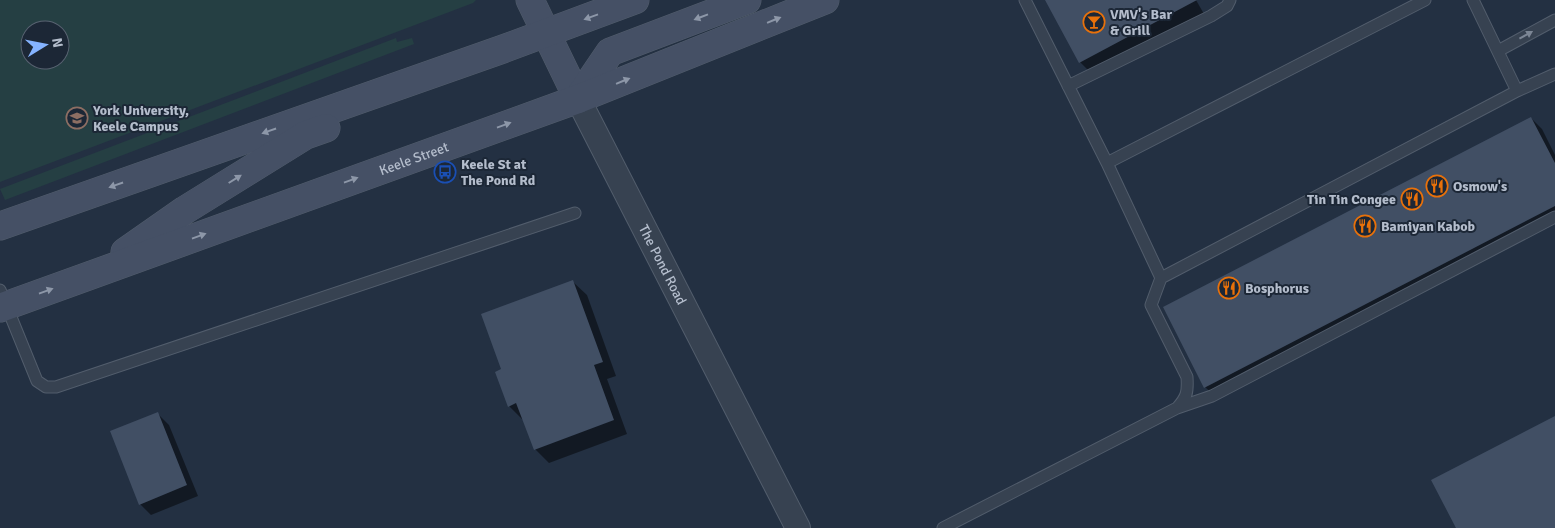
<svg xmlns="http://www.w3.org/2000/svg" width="1555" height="528" font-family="Signika,sans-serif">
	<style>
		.green { fill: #253f43; fill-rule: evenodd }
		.shadow { fill: #0007 }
		.building { fill: #414f64 }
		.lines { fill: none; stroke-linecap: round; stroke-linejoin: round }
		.lane-casing { stroke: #525d6c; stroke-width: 13 }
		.street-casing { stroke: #525d6c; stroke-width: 26 }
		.secondary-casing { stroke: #525d6c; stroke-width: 29 }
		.lane { stroke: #374251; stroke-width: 11 }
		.street { stroke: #374251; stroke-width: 24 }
		.secondary { stroke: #455065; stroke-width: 28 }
		.oneway { fill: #8d97a8 }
		.oneway2 { fill: #7c8695 }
		.labels { text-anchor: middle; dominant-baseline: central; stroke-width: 4; stroke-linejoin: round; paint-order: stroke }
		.poi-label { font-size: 14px; font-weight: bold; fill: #b4bdcc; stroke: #1c2736; text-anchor: start }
		.street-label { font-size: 14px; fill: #b4bdcc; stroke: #1c2736 }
	</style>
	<rect width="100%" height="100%" fill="#233042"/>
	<path class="green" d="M 0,0 L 476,0 L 473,3 L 0,182 ZM 30,30 L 60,30 L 60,60 L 30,60 Z
		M 396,38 L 397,42 L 412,38 L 414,44 L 5,200 L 0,189 Z"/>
	<path class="shadow" d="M 1196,0 L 1204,14 L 1092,74 L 1080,62 L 1047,1 Z
		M 1531,118 L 1542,129 L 1555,155 L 1555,223 L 1217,398 L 1205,387 Z
		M 572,281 L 587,295 L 616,376 L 607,379 L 627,434 L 549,463 L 535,449 L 523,420 L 509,406 L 503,370 Z
		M 157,413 L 169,425 L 198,496 L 151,515 L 140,504 Z"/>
	<path class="building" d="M 1045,0 L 1197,0 L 1079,63 Z
		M 1531,117 L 1555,163 L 1555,206 L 1204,388 L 1163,307 Z
		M 573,280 L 603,362 L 594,365 L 614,420 L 534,450 L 516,403 L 508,407 L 495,372 L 501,369 L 481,314 Z
		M 158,412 L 187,485 L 139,505 L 110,431 Z
		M 1555,416 L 1555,528 L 1456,528 L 1431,480 Z"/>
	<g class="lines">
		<g class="lane-casing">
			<path id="lane" d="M 1473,0 L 1517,91 L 1555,74
				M 1498,51 L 1555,20
				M 1068,86 L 1211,16 L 1227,6 L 1230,0
				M 1107,163 L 1425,0
				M 1161,278 L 1517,91
				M 0,290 L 37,381 L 46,387 L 56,387 L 575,213
				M 1177,408 L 1212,396 L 1555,217
				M 943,528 L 1177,408 C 1187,397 1188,392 1187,377 L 1151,305 L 1161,278 L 1107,163 L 1025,0"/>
		</g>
		<g class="street-casing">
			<g id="street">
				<path id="s1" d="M 578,99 L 798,528"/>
			</g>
		</g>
		<g class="secondary-casing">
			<g id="secondary">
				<path d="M 530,0 L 578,99"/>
				<path d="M 578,99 L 610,52 L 747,0"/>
				<path d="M 0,226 L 503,49 L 635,0"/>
				<path d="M 125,252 L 185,210 L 306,135 L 326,128"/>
				<path id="s2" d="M 0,308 L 578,99 L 825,0"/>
			</g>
		</g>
		<use href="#lane" class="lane"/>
		<use href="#street" class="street"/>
		<use href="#secondary" class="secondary"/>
	</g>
	<defs><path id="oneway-solid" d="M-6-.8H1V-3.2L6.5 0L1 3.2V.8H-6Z" transform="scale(1.25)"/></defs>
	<g class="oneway">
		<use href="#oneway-solid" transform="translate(591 17) rotate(160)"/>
		<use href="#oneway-solid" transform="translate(701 17) rotate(159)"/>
		<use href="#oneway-solid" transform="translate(774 20) rotate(-22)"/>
		<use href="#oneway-solid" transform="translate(623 81) rotate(-22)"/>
		<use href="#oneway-solid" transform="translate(504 125) rotate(-20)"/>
		<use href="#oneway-solid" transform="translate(269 131) rotate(161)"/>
		<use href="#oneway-solid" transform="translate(235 179) rotate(-32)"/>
		<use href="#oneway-solid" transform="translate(351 180) rotate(-20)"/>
		<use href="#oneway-solid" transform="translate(116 185) rotate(161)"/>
		<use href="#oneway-solid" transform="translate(199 236) rotate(-20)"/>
		<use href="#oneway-solid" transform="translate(46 291) rotate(-20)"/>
	</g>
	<use class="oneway2" href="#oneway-solid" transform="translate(1526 35) rotate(-29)"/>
	<defs>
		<g id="bar-ring" transform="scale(1.125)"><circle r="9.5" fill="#1c2736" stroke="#e8710a" stroke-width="1.5"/><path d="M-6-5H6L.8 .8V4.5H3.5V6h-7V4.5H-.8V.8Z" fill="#e8710a"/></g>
		<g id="university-ring" transform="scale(1.125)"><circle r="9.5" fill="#1c2736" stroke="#8d6e63" stroke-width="1.5"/><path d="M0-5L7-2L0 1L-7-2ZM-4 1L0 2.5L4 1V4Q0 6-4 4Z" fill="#8d6e63"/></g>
		<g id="bus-ring" transform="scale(1.125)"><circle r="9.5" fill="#1c2736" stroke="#1a4fb4" stroke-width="1.5"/><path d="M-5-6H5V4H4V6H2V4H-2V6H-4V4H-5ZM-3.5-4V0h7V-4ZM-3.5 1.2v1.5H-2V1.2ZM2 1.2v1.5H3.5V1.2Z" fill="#1a4fb4"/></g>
		<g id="restaurant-ring" transform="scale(1.125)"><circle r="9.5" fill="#1c2736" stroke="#e8710a" stroke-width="1.5"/><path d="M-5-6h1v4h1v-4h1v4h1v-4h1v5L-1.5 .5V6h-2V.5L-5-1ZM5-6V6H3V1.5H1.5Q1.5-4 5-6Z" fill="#e8710a"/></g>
	</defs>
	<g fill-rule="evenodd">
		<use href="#bar-ring" x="1094" y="22"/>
		<use href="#university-ring" x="77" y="118"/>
		<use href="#bus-ring" x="445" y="172"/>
		<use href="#restaurant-ring" x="1437" y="186"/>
		<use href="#restaurant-ring" x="1412" y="199"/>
		<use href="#restaurant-ring" x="1365" y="226"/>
		<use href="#restaurant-ring" x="1229" y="288"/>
	</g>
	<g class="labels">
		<g class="poi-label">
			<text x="1110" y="14">VMV's Bar<tspan x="1110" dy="16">&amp; Grill</tspan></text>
			<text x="93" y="110">York University,<tspan x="93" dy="16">Keele Campus</tspan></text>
			<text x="461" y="164">Keele St at<tspan x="461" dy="16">The Pond Rd</tspan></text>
			<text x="1453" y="186">Osmow's</text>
			<text x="1396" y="199" text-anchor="end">Tin Tin Congee</text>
			<text x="1381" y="226">Bamiyan Kabob</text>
			<text x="1245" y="288">Bosphorus</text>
		</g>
		<g class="street-label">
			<text stroke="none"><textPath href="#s2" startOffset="440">Keele Street</textPath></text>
			<text stroke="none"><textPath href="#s1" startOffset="186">The Pond Road</textPath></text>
		</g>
	</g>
	<g transform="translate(45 45) rotate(80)"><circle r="24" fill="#1c2736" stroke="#596372"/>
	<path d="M0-4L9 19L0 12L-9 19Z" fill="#85b3ff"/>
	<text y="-8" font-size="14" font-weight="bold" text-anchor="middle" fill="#b4bdcc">N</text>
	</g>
</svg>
